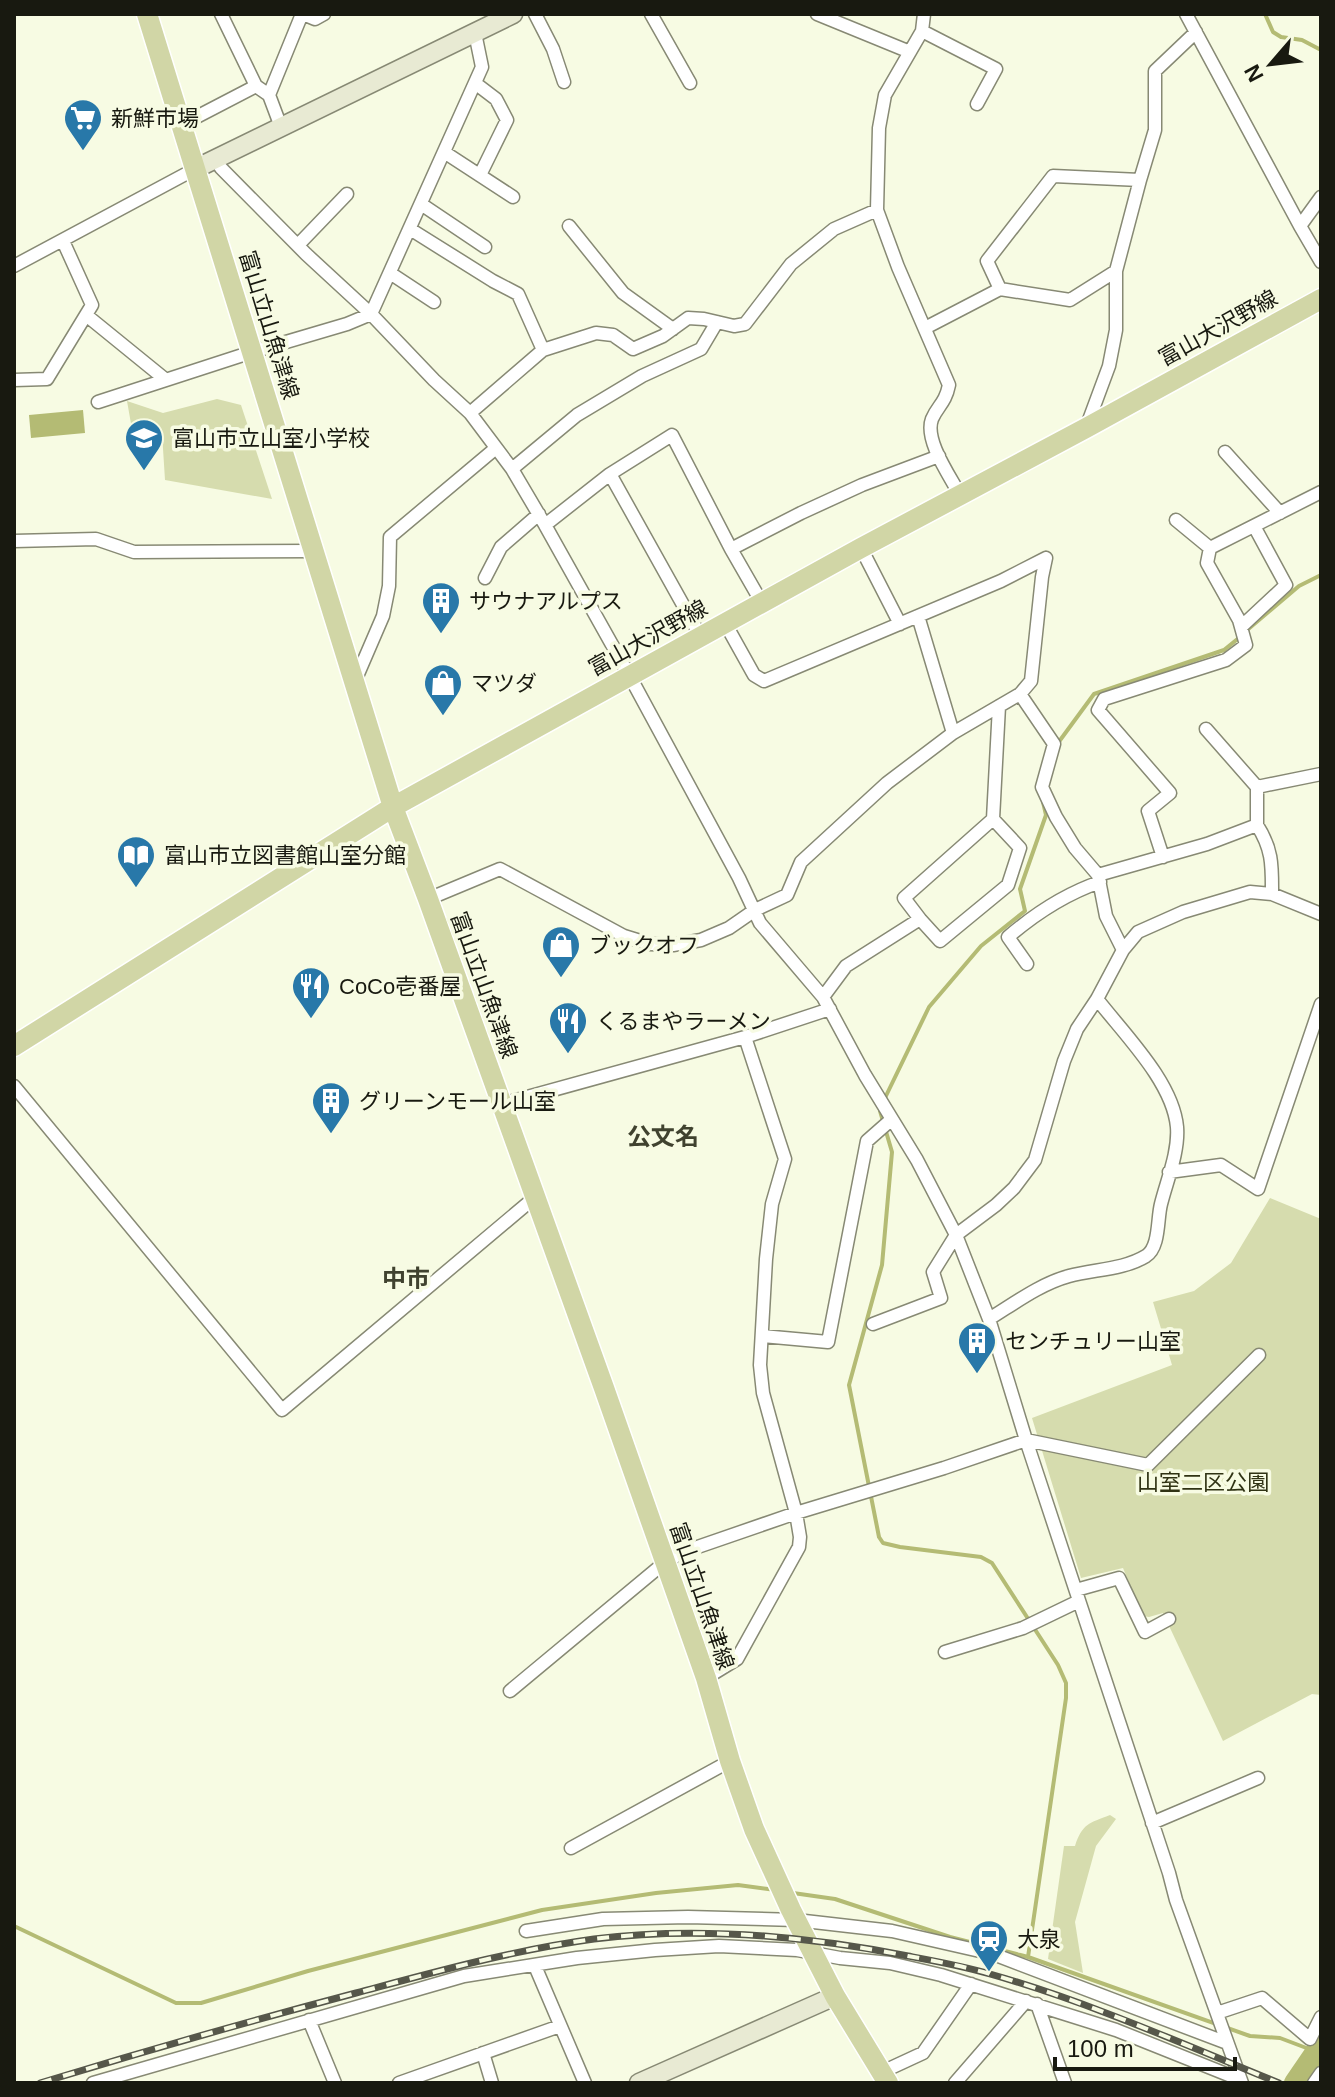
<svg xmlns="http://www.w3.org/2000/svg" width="1335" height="2097" font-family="Helvetica,'Noto Sans JP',sans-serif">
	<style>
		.green { fill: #d6dcae }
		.water { fill: #b4bb74 }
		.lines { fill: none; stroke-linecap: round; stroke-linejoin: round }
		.stream { stroke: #b4bb74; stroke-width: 4 }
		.river { stroke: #b4bb74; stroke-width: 22 }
		.street-casing { stroke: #878974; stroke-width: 15 }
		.secondary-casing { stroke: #878974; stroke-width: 21 }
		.primary-casing { stroke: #fff; stroke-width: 23 }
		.street { stroke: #fff; stroke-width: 12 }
		.secondary { stroke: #e8ead3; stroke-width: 18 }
		.primary { stroke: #d1d6a6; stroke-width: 20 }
		.rail-casing { stroke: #56574a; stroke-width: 7 }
		.rail { stroke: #f7fbe3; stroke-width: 4; stroke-dasharray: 12; stroke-linecap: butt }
		.labels { text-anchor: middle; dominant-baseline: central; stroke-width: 7; stroke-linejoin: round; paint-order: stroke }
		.poi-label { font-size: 22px; fill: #181910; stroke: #f7fbe3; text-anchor: start }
		.street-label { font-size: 22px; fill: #181910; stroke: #f7fbe3 }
		.park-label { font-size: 22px; fill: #303314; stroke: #f7fbe3 }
		.neighbourhood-label { font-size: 24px; font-weight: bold; fill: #40422f; stroke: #f7fbe3 }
	</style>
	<rect width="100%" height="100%" fill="#f7fbe3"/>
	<path class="green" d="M 217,399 L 241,405 L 272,499 L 165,480 L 162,433 L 133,435 L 127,401 L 163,413 Z
		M 1270,1198 L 1321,1219 L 1321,1695 L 1312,1694 L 1223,1741 L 1163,1613 L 1149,1617 L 1143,1616 L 1123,1568 L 1081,1578 L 1032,1418 L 1172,1365 L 1153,1302 L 1194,1291 L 1231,1263 Z
		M 1110,1815 L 1116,1819 L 1096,1846 L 1075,1922 L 1083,1973 L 1048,1959 L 1064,1846 L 1075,1846 C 1082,1824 1089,1823 1110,1815 Z"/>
	<path class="water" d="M 83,410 L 85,433 L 31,438 L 29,415 Z"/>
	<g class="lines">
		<path class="stream" d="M 1265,14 L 1273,32 L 1281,37 L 1302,40 L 1321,50
			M 1246,631 L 1299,586 L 1321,575
			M 1058,743 L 1094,694 L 1224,650 L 1240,637
			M 884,1100 L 929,1007 L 981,946 L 1025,911 L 1020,889 L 1046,815 L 1043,802
			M 881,1109 L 880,1111 L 892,1152 L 882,1265 L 849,1385 L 879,1537 L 883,1543 L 900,1547 L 981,1557 L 992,1563 L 1058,1665 L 1066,1683 L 1066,1698 L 1028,1957
			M 793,1893 L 835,1899 L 950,1937 L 1028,1957 L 1250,2036 L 1280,2038 L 1317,2052
			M 14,1926 L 176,2003 L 201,2003 L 308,1971 L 542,1910 L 656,1893 L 738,1885 L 776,1890"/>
		<path class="river" d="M 1295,2083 L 1321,2045"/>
		<g class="street-casing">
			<path id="street" d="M 221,14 L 256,86 L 269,95
				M 303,14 L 315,19 L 324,14
				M 535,14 L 553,49 L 564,82
				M 651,14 L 690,83
				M 817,14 L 910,52
				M 924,14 L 922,31 L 885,95 L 879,128 L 877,210 L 898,267 L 949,385 C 945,404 938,405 932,419 C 924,440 950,476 960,495
				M 1186,14 L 1300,226 L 1321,262
				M 922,31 L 996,69 L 977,104
				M 475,83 L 496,99 L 507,120 L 480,175
				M 181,125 L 256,86
				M 281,127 L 269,95 L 302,14
				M 444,152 L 513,197
				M 215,159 L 221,168 L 306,254 L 371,314 L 434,380 L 470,413 L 512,469 L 545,525 L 634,684 L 739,878 L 760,923 L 823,997 L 865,1075 L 917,1160 L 956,1235 L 989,1319 L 1026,1440 L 1169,1873 L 1176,1900 L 1242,2083
				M 421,204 L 485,247
				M 569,226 L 623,293 L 673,329
				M 1300,226 L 1321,197
				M 410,229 L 493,281 L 518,294 L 543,350
				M 298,245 L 347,194
				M 14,266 L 195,169
				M 390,273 L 434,302
				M 1000,289 L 987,261 L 1053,176 L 1140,180
				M 86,315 L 166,380
				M 925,328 L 1000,289 L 1070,300 L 1116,271
				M 14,380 L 47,379 L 92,305 L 63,241
				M 98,402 L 252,352 L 347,324 L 371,314 L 482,67 L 475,33
				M 470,413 L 543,350 L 596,333 L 613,335 L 633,349 L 663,336 L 688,318 L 704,319 L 734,326 L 745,324 L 791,264 L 834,229 L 877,210
				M 1086,428 L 1109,366 L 1116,330 L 1116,271 L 1140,180 L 1155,130 L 1155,71 L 1196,32
				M 1225,452 L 1280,513
				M 512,469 L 577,415 L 642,376 L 701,349 L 717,322
				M 610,474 L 701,637
				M 1176,520 L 1210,548
				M 545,525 L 610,474 L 672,435 L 731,549 L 762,603
				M 14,541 L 96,539 L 134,552 L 314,551
				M 861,548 L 900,624
				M 731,549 L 801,513 L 862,485 L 939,456
				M 485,578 L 501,547 L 539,514
				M 918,616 L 953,733
				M 725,623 L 754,675 L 764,681 L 1001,581 L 1046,558
				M 1241,627 L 1286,585 L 1254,526
				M 355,681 L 383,616 L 389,586 L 390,537 L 496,448
				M 1020,694 L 1054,744 L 1042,787 L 1056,817 L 1075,848 L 1098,875 L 1106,916 L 1123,950
				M 1206,729 L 1257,787
				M 1257,825 L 1257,787 L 1321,774
				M 1163,857 L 1148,811 L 1170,793 L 1098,710 L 1104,699 L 1226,660 L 1246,645 L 1239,620 L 1207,563 L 1210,548 L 1321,492
				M 1098,875 L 1207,844 L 1257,825 C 1273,850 1272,866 1272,894
				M 428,899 L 500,869 L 624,936 L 650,944 L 673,945 L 701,940 L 729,928 L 755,910 L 787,895 L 801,862 L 887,783 L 953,733 L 1020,694 L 1031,681 L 1042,577 L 1046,558
				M 920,919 L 904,898 L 993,819
				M 1027,964 L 1008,937 C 1036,913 1065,894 1100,882
				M 823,997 L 846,966 L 920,919 L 940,941 L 1008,885 L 1020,848 L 993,819 L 999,706
				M 14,1086 L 282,1410 L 534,1198
				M 502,1104 L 745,1037 L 830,1009
				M 1169,1172 L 1221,1165 L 1258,1189 L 1321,1004
				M 989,1319 C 1015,1303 1040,1284 1069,1276 C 1094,1269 1123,1270 1146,1256 C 1160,1247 1157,1219 1161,1204 C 1167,1180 1179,1152 1177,1127 C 1173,1082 1124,1034 1097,999
				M 873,1324 L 941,1298 L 933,1272 L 956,1235 L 996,1205 L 1014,1188 L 1035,1160 L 1064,1061 L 1077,1029 L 1097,999 L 1123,950 L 1138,932 L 1183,912 L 1250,892 L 1272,894 L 1321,914
				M 762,1336 L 828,1342 L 867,1141 L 892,1119
				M 1076,1590 L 1119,1578 L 1145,1632 L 1169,1619
				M 945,1652 L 1023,1628 L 1079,1601
				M 706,1678 L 737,1659 L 799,1547 L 800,1537 L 796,1513 L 763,1393 L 760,1365 L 766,1259 L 772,1204 L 785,1159 L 745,1037
				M 510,1691 L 664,1563 L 683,1552 L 796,1513 L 944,1468 L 1026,1440 L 1148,1465 L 1259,1355
				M 1152,1823 L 1258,1778
				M 571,1848 L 730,1761
				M 526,1931 L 603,1919 L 688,1917 L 796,1920 L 892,1931 L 993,1954 L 1227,2043
				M 535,1966 L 585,2083
				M 1037,2004 L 1065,2083
				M 1217,2013 L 1262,1998 L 1310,2039 L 1321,2017
				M 309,2020 L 335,2083
				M 483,2053 L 492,2083
				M 882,2072 L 923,2053 L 971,1984
				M 93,2083 L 464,1976 L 577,1958 L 655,1950 L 719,1946 L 797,1950 L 840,1958 L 890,1963 L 941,1975 L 1116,2030 L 1241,2080
				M 399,2083 L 560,2026
				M 955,2083 L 1026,2001
				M 1314,2083 L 1321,2073"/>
		</g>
		<g class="secondary-casing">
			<path id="secondary" d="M 195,169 L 513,14
				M 639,2083 L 835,1996"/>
		</g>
		<g class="primary-casing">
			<path id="primary" d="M 147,14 L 393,807 L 428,899 L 604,1388 L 706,1678 L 730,1761 L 754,1829 L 791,1910 L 835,1996 L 888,2083
				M 14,1046 L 393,807 L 861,548 L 1086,428 L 1321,299"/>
		</g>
		<use href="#street" class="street"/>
		<use href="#secondary" class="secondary"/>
		<use href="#primary" class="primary"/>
		<g class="rail-casing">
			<path id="rail" d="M 40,2083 C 145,2051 250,2021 356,1993 C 435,1972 513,1950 594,1939 C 698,1926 806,1936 908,1956 C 935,1961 963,1966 990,1974 C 1089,2002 1183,2044 1279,2083"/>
		</g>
		<use href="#rail" class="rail"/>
	</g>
	<defs>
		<g id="supermarket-pin" transform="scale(2)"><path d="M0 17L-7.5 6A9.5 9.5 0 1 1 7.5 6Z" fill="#2878a9" stroke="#f7fbe3"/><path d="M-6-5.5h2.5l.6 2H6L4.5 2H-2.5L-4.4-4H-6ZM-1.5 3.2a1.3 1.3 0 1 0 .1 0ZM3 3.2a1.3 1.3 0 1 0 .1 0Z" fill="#fff"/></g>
		<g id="school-pin" transform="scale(2)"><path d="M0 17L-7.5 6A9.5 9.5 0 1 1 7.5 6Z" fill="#2878a9" stroke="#f7fbe3"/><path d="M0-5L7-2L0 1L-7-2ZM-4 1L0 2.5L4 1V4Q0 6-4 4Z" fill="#fff"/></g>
		<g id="building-pin" transform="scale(2)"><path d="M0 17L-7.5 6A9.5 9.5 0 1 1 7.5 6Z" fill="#2878a9" stroke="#f7fbe3"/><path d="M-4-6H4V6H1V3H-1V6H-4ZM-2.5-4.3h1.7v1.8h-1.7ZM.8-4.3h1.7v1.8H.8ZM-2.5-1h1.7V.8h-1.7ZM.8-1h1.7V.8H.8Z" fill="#fff"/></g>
		<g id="shop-pin" transform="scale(2)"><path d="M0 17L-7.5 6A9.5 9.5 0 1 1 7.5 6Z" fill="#2878a9" stroke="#f7fbe3"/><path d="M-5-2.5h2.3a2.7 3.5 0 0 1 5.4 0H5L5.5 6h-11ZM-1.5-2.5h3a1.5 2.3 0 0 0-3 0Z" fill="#fff"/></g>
		<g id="library-pin" transform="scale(2)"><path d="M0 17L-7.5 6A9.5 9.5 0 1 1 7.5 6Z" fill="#2878a9" stroke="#f7fbe3"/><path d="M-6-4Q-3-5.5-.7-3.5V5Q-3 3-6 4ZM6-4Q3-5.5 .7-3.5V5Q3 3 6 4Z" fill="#fff"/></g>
		<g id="restaurant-pin" transform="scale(2)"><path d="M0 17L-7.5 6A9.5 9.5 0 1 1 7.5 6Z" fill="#2878a9" stroke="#f7fbe3"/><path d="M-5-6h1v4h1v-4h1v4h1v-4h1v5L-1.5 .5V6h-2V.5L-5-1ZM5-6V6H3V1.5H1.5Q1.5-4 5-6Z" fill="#fff"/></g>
		<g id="station-pin" transform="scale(2)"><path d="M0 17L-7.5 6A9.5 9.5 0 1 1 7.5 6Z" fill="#2878a9" stroke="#f7fbe3"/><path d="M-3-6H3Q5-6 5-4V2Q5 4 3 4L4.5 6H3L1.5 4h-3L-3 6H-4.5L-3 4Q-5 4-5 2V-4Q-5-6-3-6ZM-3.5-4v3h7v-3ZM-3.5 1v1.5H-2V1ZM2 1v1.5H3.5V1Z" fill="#fff"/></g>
	</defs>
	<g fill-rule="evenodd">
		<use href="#supermarket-pin" x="83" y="118"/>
		<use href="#school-pin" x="144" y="438"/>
		<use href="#building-pin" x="441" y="601"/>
		<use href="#shop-pin" x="443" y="683"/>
		<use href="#library-pin" x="136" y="855"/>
		<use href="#shop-pin" x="561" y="945"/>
		<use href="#restaurant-pin" x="311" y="986"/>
		<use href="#restaurant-pin" x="568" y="1021"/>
		<use href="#building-pin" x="331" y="1101"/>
		<use href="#building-pin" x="977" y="1341"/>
		<use href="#station-pin" x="989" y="1939"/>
	</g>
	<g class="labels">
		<g class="poi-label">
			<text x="111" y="118">新鮮市場</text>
			<text x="172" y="438">富山市立山室小学校</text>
			<text x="469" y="601">サウナアルプス</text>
			<text x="471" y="683">マツダ</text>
			<text x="164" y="855">富山市立図書館山室分館</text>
			<text x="589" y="945">ブックオフ</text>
			<text x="339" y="986">CoCo壱番屋</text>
			<text x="596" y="1021">くるまやラーメン</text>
			<text x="359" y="1101">グリーンモール山室</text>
			<text x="1005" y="1341">センチュリー山室</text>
			<text x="1017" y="1939">大泉</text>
		</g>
		<g class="street-label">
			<text transform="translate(269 325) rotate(73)">富山立山魚津線</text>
			<text transform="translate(1218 328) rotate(-29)">富山大沢野線</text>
			<text transform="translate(648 638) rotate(-29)">富山大沢野線</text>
			<text transform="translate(484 985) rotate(70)">富山立山魚津線</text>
			<text transform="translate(702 1596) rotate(71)">富山立山魚津線</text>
		</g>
		<g class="park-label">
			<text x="1203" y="1482">山室二区公園</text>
		</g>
		<g class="neighbourhood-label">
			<text x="663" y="1136">公文名</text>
			<text x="406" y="1278">中市</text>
		</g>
	</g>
	<rect width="1335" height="2097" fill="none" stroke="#181910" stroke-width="32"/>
	<g transform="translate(1271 64) rotate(242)" stroke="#f7fbe3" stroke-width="6" paint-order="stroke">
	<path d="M0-6L14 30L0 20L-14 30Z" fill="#181910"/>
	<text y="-12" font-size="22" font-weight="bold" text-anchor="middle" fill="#181910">N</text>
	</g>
	<path d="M1055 2057v12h180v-12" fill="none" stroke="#181910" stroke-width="4"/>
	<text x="1067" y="2057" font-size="24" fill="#181910" stroke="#f7fbe3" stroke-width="6" paint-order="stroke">100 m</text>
</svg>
